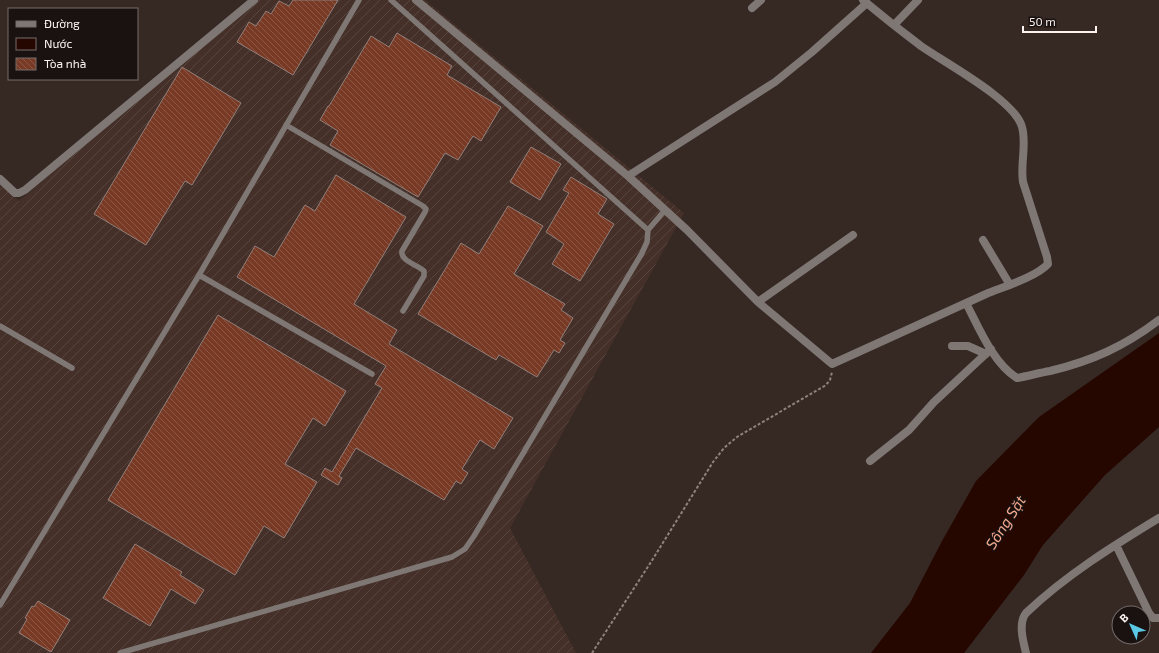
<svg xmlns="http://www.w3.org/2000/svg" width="1159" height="653" font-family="'Exo 2',sans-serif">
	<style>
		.industrial { fill: url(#industrial-furrows) }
		.water { fill: #260700 }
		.building { fill: url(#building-back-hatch); stroke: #907f7a }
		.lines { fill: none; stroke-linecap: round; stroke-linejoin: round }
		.path { stroke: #8e827e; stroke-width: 2; stroke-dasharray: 3 2; stroke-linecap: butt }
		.lane { stroke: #7e7774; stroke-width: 5.5 }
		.street { stroke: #7e7774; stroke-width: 8 }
		.labels { text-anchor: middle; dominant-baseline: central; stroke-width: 3; stroke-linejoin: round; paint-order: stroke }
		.water-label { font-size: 15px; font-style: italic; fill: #f7a98f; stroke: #191210 }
	</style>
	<defs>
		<pattern id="industrial-furrows" width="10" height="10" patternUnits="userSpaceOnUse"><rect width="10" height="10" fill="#443029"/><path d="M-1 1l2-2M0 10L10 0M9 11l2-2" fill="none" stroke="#57443e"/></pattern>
		<pattern id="building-back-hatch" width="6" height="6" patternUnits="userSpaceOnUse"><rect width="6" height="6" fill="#793a25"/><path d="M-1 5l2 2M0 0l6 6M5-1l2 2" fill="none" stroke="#8d5745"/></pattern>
	</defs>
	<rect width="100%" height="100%" fill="#362823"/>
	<path class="industrial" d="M 253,0 L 425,0 L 684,213 L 510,528 L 576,653 L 0,653 L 0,184 L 19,201 Z"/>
	<path class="water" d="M 1159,333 L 1159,427 L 1105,475 L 1043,545 L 1024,575 L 964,653 L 871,653 L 910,603 L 942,541 L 976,481 L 1039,417 Z"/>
	<path class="building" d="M 293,0 L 338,0 L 293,75 L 237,42 L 249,22 L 256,26 L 266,11 L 271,14 L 279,1 L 289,6 Z
		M 397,33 L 452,66 L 447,75 L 501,107 L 481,141 L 473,136 L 458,160 L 445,153 L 418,197 L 330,145 L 338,131 L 320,120 L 328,106 L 329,106 L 371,36 L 389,47 Z
		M 182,67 L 241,103 L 192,185 L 185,181 L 146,245 L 94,214 Z
		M 531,147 L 561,164 L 540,200 L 510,182 Z
		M 336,175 L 406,217 L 354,304 L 397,330 L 389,344 L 513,418 L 494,449 L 480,440 L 462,469 L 468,473 L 461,484 L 456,481 L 444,500 L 356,448 L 339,476 L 342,478 L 338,485 L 321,475 L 325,468 L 332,472 L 382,388 L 375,384 L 386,366 L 237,277 L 255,246 L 274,257 L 305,205 L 315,211 Z
		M 571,177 L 607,199 L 598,214 L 614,224 L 580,281 L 552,264 L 564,244 L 546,232 L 569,193 L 563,190 Z
		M 508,206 L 543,226 L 514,274 L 565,304 L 561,310 L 573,318 L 560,340 L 565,343 L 559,353 L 554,350 L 537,377 L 499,355 L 496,360 L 418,314 L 461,243 L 479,254 Z
		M 218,315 L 346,391 L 325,426 L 313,418 L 285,464 L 317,482 L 284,538 L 264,526 L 235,575 L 108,500 Z
		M 135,544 L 182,572 L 180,575 L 204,590 L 195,604 L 171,589 L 150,626 L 103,598 Z
		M 38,601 L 70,620 L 51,652 L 19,633 L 27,619 L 25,618 L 32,606 L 34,607 Z"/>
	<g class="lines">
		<path class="path" d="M 592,653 L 651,562 L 713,462 L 724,448 L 737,437 L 826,385 L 830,380 L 832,372"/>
		<path class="lane" d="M 286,125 L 423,206 L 426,209 L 425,212 L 402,251 C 400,261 418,265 424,271 L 424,276 L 403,311
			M 648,230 L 665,210
			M 199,275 L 372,374
			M 0,326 L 72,368
			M 0,605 L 199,275 L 359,0
			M 120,653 L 452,557 L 465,549 L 474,536 L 642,253 L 647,242 L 648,230 L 391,0"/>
		<path class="street" d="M 416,0 L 628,176 L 687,230 L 758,302 L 832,364 L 986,294 C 1003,287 1036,277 1048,264 L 1047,257 L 1023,182 C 1020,164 1027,145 1022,127 C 1015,100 945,63 921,46 C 901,31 882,16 863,0
			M 752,8 L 761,0
			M 894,25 L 918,0
			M 628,176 L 775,82 L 812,52 L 867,3
			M 0,179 L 15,193 L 19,193 L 25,190 L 254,0
			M 983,240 L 1010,285
			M 758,302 L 853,235
			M 966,303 C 979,328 993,363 1017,378 C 1028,376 1039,373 1050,371 C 1092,361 1125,346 1159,320
			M 952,346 L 968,346 L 986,354
			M 870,461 L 909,430 L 934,402 L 991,349
			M 1116,545 L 1149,613 L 1153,618 L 1159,618
			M 1026,653 C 1023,641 1018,623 1026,613 C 1066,575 1113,546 1159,518"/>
	</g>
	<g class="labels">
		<g class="water-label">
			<text transform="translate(1005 522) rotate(-57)">Sông Sặt</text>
		</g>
	</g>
	<rect x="8" y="8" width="130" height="72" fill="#191210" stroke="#746c6a"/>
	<rect x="16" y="21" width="20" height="6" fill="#7e7774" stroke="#746c6a"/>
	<text x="44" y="28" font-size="12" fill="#fcf3f0">Đường</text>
	<rect x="16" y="38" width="20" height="12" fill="#260700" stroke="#746c6a"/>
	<text x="44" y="48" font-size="12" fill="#fcf3f0">Nước</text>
	<rect x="16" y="58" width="20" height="12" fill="url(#building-back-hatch)" stroke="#746c6a"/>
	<text x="44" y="68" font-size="12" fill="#fcf3f0">Tòa nhà</text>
	<g transform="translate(1131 625) rotate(315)"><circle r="19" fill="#191210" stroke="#746c6a"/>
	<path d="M0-3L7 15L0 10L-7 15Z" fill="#5bc8e6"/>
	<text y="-6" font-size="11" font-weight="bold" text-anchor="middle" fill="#fcf3f0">B</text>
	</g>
	<path d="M1023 26v6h73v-6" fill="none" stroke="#fcf3f0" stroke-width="2"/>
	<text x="1029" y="26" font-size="12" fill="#fcf3f0" stroke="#191210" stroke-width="3" paint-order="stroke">50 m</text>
</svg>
